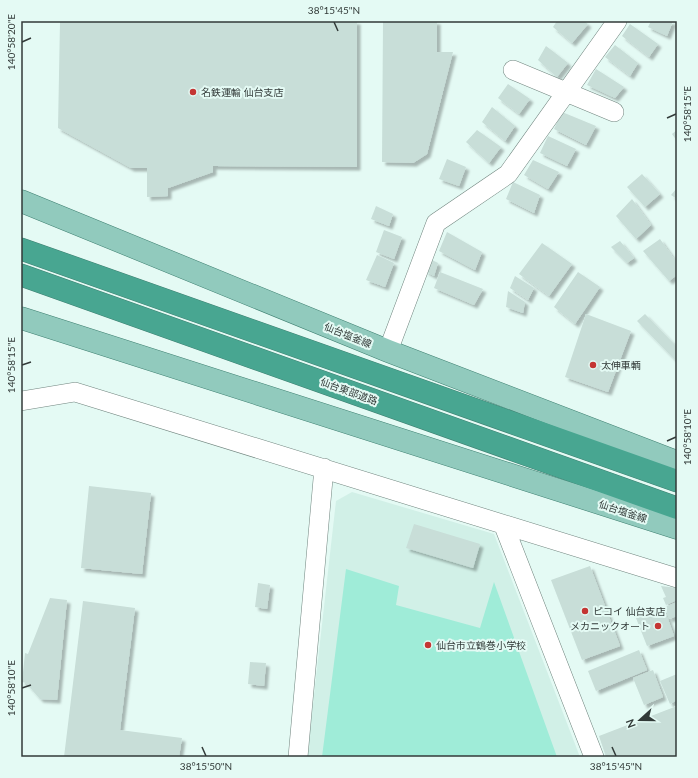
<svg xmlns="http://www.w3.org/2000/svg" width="698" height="778" font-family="Lato,'Noto Sans JP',sans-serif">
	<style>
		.built { fill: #d1f0e7 }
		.green { fill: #9fecd8 }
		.building { fill: #c8ded8; filter: url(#shadow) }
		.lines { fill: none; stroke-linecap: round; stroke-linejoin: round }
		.minor-casing { stroke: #71857f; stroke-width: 20 }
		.major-casing { stroke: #408072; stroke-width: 23 }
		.highway-casing { stroke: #408072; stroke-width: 23 }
		.minor { stroke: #fff; stroke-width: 19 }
		.major { stroke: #91cabd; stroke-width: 22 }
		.highway { stroke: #48a691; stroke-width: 22 }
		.ticks { fill: none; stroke: #323a38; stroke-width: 1.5 }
		.poi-dot { fill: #c43533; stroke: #e4faf4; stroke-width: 1.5 }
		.labels { text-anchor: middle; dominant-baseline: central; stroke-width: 4; stroke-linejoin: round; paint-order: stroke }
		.poi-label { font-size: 10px; fill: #323a38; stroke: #e4faf4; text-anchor: start }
		.street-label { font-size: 10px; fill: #323a38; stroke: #e4faf4 }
		.neatline { fill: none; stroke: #323a38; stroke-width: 1.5 }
		.ticks-label { font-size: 10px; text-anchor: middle; fill: #323a38 }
	</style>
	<defs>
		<filter id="shadow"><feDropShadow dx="3.5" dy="3.5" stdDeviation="1" flood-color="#0004"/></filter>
	</defs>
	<rect width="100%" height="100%" fill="#e4faf4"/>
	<path class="built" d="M 352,492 L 494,534 L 580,757 L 307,757 L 336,501 Z"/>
	<path class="green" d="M 346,569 L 399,586 L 396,605 L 480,628 L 494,582 L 557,757 L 322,757 Z"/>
	<path class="building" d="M 60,21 L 357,21 L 357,167 L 213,166 L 213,172 L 168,188 L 168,196 L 147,197 L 147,168 L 131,168 L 58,128 Z
		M 383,21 L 437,21 L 437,52 L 453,52 L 427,154 L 413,163 L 382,162 Z
		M 557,21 L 584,21 L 588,24 L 572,43 L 553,27 Z
		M 651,21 L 673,21 L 667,36 L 648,27 Z
		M 630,24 L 658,44 L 649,57 L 622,36 Z
		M 615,45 L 638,63 L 630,76 L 605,57 Z
		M 546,46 L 568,63 L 557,77 L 538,60 Z
		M 596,69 L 624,87 L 615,98 L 587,85 Z
		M 508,84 L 530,99 L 519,114 L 498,98 Z
		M 492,107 L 515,126 L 505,141 L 482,122 Z
		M 562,112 L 596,126 L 586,145 L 554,129 Z
		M 477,130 L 501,147 L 489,163 L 466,142 Z
		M 677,130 L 677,141 L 672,134 Z
		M 548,136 L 576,149 L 567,166 L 540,153 Z
		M 447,159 L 466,167 L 459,186 L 439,179 Z
		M 533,160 L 559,172 L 548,189 L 524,175 Z
		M 642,174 L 660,194 L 645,207 L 627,187 Z
		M 513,182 L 540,195 L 534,213 L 506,199 Z
		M 677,188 L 677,199 L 671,195 Z
		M 632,199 L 651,225 L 636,239 L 616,216 Z
		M 376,206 L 393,214 L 389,226 L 371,219 Z
		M 384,230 L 402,237 L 394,259 L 376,252 Z
		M 447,232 L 482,252 L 475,270 L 439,251 Z
		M 660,239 L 677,263 L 677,275 L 669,281 L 643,251 Z
		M 620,241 L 634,258 L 627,263 L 611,247 Z
		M 542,243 L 572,264 L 549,296 L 519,274 Z
		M 377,255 L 394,263 L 385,287 L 366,280 Z
		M 430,259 L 438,263 L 434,276 L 425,271 Z
		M 440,272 L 483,289 L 474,305 L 434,288 Z
		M 578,272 L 600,287 L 575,324 L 554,307 Z
		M 515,276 L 534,288 L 528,300 L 510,288 Z
		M 508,291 L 525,302 L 523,313 L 506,307 Z
		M 586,314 L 631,331 L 608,392 L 565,377 Z
		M 645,314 L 677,347 L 677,359 L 675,360 L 637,321 Z
		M 89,486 L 151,493 L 142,574 L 81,568 Z
		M 414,524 L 480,544 L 473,568 L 406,548 Z
		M 590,566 L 620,646 L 582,660 L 551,580 Z
		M 258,583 L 270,585 L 267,609 L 255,607 Z
		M 661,586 L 677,588 L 677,600 L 666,605 L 663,598 L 666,597 Z
		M 50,598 L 67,600 L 57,700 L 40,699 L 26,683 L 22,682 L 25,653 L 28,654 Z
		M 83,601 L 135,608 L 120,730 L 182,738 L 179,757 L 64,757 Z
		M 677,602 L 677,616 L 669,619 L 665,607 Z
		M 664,608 L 674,636 L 647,646 L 636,618 Z
		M 639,650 L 647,670 L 596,691 L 588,671 Z
		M 250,662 L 266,663 L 264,686 L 248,684 Z
		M 653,670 L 663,697 L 644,705 L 633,678 Z
		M 677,674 L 677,700 L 670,704 L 660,681 Z
		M 677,706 L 677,757 L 606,757 L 599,736 Z"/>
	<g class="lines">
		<g class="minor-casing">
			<path id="minor" d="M 513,70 L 614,112
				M 388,351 L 436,223 L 508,174 L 617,21
				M 21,401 L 75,392 L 677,578
				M 504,526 L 594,757
				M 298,757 L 324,468"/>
		</g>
		<g class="major-casing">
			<path id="major" d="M 21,201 L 388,351 L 677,462
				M 21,318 L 677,528"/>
		</g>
		<g class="highway-casing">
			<path id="highway" d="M 21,249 L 677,481
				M 21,275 L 677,508"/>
		</g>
		<use href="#minor" class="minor"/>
		<use href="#major" class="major"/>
		<use href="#highway" class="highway"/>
	</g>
	<path class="ticks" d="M 334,22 L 338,31M 22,42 L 31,38M 667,118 L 676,114M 22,365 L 31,362M 667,441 L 676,437M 22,688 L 31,685M 202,747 L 206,756M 612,747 L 616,756"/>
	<g class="poi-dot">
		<circle cx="193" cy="92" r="4"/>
		<circle cx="593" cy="365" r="4"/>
		<circle cx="585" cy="611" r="4"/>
		<circle cx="658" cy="626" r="4"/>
		<circle cx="428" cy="645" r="4"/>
	</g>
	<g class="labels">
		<g class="poi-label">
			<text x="201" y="92">名鉄運輸 仙台支店</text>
			<text x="601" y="365">太伸車輌</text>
			<text x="593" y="611">ピコイ 仙台支店</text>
			<text x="650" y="626" text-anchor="end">メカニックオート</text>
			<text x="436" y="645">仙台市立鶴巻小学校</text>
		</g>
		<g class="street-label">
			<text transform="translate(348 335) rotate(22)">仙台塩釜線</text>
			<text transform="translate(349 391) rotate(20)">仙台東部道路</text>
			<text transform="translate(623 511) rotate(18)">仙台塩釜線</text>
		</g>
	</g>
	<rect width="698" height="778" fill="none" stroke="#e4faf4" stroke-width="44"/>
	<g transform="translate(640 720) rotate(249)" stroke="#e4faf4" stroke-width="3" paint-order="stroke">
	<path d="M0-3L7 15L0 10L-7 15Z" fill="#323a38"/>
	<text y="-6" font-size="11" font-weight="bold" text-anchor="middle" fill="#323a38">N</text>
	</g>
	<rect x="22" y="22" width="654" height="734" class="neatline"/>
	<g class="ticks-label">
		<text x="334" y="14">38°15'45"N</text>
		<text transform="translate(11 42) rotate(-90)" y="4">140°58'20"E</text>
		<text transform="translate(687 114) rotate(-90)" y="4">140°58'15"E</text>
		<text transform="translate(11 365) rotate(-90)" y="4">140°58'15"E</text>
		<text transform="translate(687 437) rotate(-90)" y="4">140°58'10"E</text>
		<text transform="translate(11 688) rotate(-90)" y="4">140°58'10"E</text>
		<text x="206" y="770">38°15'50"N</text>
		<text x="616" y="770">38°15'45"N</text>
	</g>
</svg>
